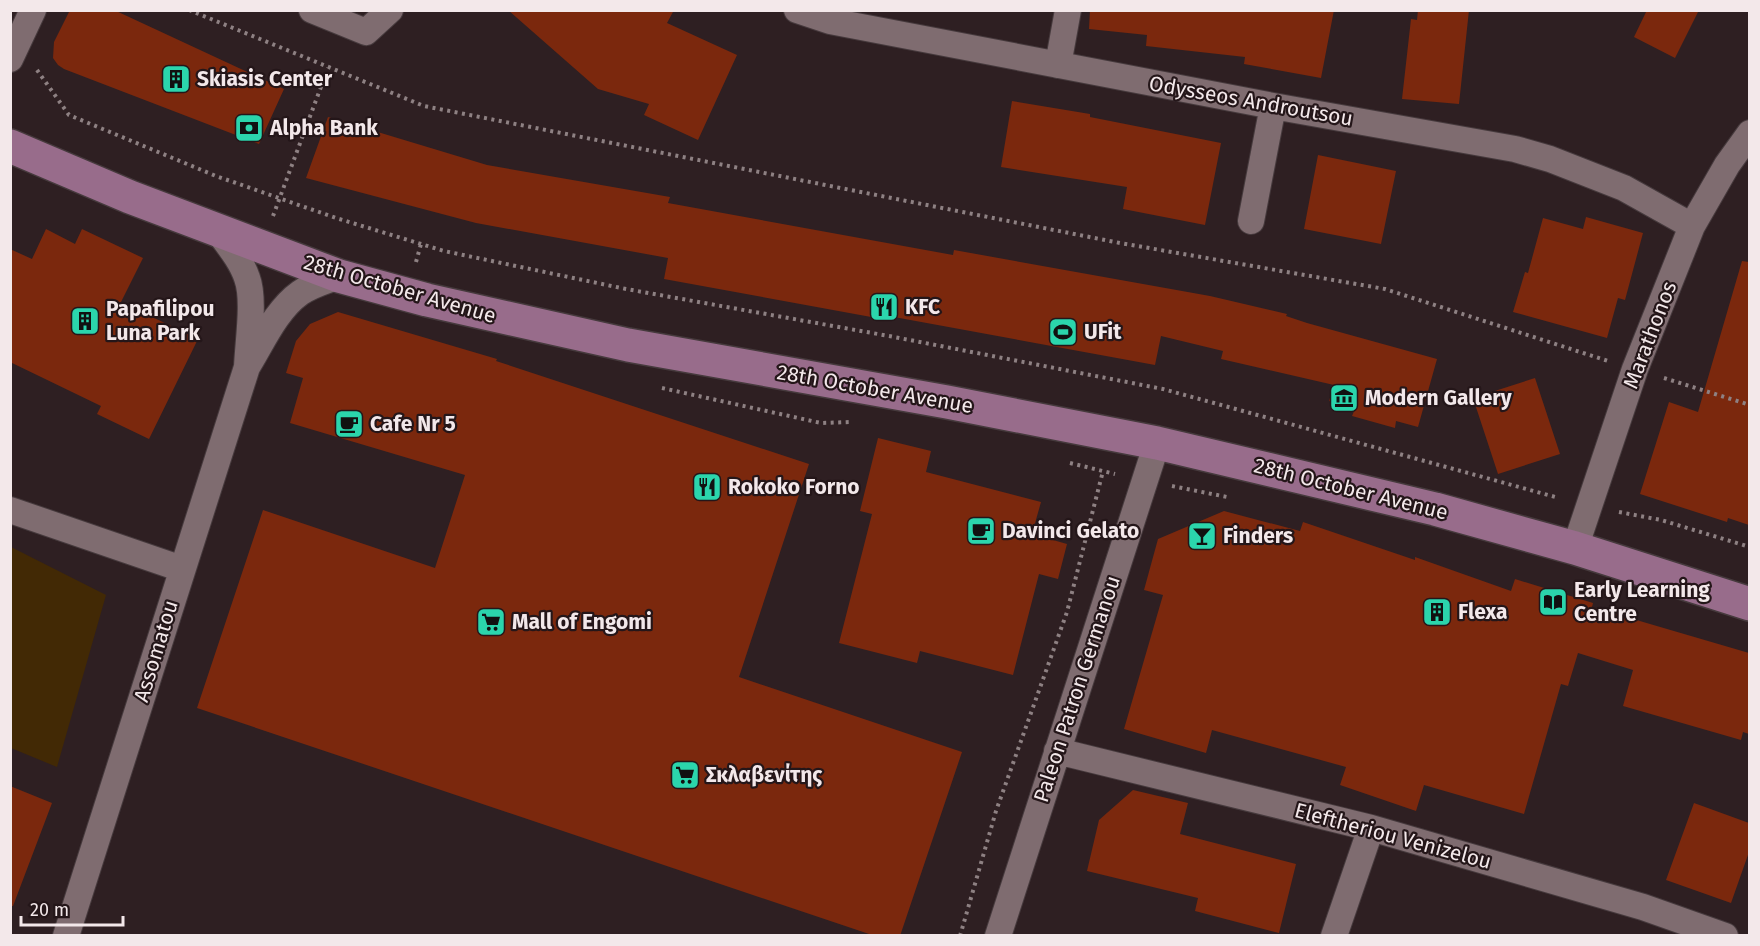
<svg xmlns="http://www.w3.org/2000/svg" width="1760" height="946" font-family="'Fira Sans',sans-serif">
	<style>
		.green { fill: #422905 }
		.building { fill: #7b280d }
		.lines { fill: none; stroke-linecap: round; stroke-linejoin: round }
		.minor-casing { stroke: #463a3d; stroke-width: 28 }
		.secondary-casing { stroke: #463a3d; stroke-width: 36 }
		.path { stroke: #8e8183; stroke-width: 4; stroke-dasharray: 3 4.5; stroke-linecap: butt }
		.minor { stroke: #7f6c70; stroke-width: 26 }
		.secondary { stroke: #986c8b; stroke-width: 33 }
		.labels { text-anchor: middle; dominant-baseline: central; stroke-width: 4.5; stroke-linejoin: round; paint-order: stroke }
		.poi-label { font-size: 21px; font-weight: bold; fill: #f3e8ea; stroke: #241619; text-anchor: start }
		.street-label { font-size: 21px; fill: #f3e8ea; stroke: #241619 }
	</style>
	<rect width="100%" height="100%" fill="#2e1f22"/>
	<path class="green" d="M 11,547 L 106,595 L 57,767 L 11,748 Z"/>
	<path class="building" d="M 70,10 L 114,10 L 284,89 L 259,144 L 64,69 L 58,65 L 53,58 L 54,42 Z
		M 508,10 L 674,10 L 667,23 L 737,55 L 698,140 L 644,115 L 649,104 L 598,89 Z
		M 1090,10 L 1334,10 L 1321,78 L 1244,64 L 1245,57 L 1146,46 L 1147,35 L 1089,29 Z
		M 1418,10 L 1469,10 L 1459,104 L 1402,99 L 1411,19 L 1417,20 Z
		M 1647,10 L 1699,10 L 1675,58 L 1634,37 Z
		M 1012,101 L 1090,114 L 1090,117 L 1221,143 L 1205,225 L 1123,209 L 1127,187 L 1001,167 Z
		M 328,117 L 487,165 L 670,197 L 668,203 L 953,255 L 954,250 L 1210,296 L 1287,314 L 1286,316 L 1307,323 L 1437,359 L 1418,427 L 1396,421 L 1395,428 L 1352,416 L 1355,409 L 1329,401 L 1334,385 L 1221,359 L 1223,351 L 1161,336 L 1155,365 L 894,317 L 893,321 L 664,279 L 668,258 L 476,223 L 306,178 Z
		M 1318,155 L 1396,171 L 1381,244 L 1304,229 Z
		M 1586,217 L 1643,233 L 1625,300 L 1618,298 L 1607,338 L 1513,312 L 1525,272 L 1528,273 L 1543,218 L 1583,229 Z
		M 46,229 L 75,244 L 82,229 L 143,258 L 121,302 L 198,339 L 149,439 L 97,414 L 101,406 L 10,362 L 10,249 L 32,259 Z
		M 1742,261 L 1749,262 L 1749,525 L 1728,518 L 1727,522 L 1640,494 L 1669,402 L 1698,412 Z
		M 338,312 L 497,359 L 496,361 L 809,464 L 739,677 L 962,752 L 900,936 L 875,936 L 197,708 L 263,510 L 435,568 L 465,475 L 290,423 L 303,378 L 286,373 L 296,341 L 310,324 Z
		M 1535,378 L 1560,454 L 1498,474 L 1473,398 Z
		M 878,438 L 931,451 L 926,472 L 1041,502 L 1032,534 L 1067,544 L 1058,579 L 1039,574 L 1013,675 L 920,651 L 917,663 L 839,643 L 872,514 L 860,511 Z
		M 1224,511 L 1300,531 L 1303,522 L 1415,560 L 1415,557 L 1511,591 L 1515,579 L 1593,603 L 1592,607 L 1749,653 L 1749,734 L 1743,732 L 1741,740 L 1623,706 L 1633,670 L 1578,653 L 1568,686 L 1561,684 L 1524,814 L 1424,785 L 1416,811 L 1340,785 L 1346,767 L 1212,730 L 1206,753 L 1124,729 L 1163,595 L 1144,590 L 1158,539 Z
		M 10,786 L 52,803 L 13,906 L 10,906 Z
		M 1133,790 L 1188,803 L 1180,834 L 1296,864 L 1279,933 L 1195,911 L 1198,898 L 1087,871 L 1099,820 Z
		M 1694,803 L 1749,823 L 1749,852 L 1731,903 L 1666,880 Z"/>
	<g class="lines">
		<g class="minor-casing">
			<path id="minor" d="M 312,10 L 366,32 L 390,10
				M 797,10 L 830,21 L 1273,106 L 1515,149 L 1550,159 L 1624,188 L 1692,226
				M 10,59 L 33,10
				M 1058,65 L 1068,10
				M 1251,221 L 1273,106
				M 217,230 C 228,245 241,260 247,278 C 255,299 248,342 247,367
				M 10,510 L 182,569
				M 1575,548 L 1635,369 L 1692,226 L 1727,165 L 1750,133
				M 1057,751 L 1371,828 L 1643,907 L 1725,936
				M 66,936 L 247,367 C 262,343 276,310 300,293 C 311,285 326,281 339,276
				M 998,936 L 1157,443
				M 1334,936 L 1371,828"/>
		</g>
		<g class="secondary-casing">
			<path id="secondary" d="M 10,146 L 130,197 L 339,276 L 427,300 L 628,345 L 947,402 L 1157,443 L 1435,509 L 1575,548 L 1750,604"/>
		</g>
		<path class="path" d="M 189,10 L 424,106 L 1120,243 L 1385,289 L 1608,361
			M 37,70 L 69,115 L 216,176 L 336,218 L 444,251 L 626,289 L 889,336 L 1163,389 L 1559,498
			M 273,216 L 328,68
			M 416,262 L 421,244
			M 1664,378 L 1750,405
			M 662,388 L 821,423 L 852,422
			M 1070,463 L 1115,474
			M 1172,486 L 1227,497
			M 1619,512 L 1661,520 L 1750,547
			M 960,936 L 996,811 L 1067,612 L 1103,471"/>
		<use href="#minor" class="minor"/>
		<use href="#secondary" class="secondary"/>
	</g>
	<defs>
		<g id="building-square" transform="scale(1.5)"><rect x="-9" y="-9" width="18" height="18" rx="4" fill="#2bd5ac" stroke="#241619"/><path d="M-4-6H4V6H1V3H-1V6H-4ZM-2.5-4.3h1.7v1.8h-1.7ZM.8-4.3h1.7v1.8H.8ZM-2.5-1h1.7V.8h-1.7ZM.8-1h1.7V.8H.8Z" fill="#111"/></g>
		<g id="bank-square" transform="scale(1.5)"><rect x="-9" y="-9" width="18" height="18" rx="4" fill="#2bd5ac" stroke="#241619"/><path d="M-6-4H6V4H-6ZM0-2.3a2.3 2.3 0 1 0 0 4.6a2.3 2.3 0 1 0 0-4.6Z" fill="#111"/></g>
		<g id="restaurant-square" transform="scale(1.5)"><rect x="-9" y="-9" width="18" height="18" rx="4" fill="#2bd5ac" stroke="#241619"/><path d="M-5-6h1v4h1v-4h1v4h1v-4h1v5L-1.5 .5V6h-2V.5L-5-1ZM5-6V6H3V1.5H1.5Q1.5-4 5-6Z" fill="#111"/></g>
		<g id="stadium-square" transform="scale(1.5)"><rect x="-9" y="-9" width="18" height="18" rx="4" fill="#2bd5ac" stroke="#241619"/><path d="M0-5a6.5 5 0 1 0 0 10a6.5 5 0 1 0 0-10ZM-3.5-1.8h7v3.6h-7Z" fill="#111"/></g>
		<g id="museum-square" transform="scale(1.5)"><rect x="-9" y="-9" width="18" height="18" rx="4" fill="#2bd5ac" stroke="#241619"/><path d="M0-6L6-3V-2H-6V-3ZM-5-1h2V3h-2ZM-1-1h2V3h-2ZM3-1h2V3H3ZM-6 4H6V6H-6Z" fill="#111"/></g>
		<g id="cafe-square" transform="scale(1.5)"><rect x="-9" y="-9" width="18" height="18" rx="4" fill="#2bd5ac" stroke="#241619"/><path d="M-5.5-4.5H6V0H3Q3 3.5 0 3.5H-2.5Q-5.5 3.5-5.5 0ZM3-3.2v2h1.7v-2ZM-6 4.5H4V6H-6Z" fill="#111"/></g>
		<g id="bar-square" transform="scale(1.5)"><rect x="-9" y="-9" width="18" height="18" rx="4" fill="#2bd5ac" stroke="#241619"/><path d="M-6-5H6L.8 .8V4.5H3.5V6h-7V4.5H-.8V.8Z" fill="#111"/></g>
		<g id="library-square" transform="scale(1.5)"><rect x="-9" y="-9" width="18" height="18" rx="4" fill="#2bd5ac" stroke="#241619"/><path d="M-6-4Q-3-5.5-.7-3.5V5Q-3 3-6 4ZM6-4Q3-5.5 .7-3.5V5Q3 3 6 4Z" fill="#111"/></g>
		<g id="supermarket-square" transform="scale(1.5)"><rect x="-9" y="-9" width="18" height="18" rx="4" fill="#2bd5ac" stroke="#241619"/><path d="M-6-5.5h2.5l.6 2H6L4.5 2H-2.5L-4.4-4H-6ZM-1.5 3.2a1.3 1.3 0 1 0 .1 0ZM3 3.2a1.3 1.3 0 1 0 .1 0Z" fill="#111"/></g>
	</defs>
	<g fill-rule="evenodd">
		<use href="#building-square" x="176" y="79"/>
		<use href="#bank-square" x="249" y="128"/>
		<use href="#restaurant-square" x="884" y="307"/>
		<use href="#building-square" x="85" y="321"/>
		<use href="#stadium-square" x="1063" y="332"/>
		<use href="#museum-square" x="1344" y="398"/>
		<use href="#cafe-square" x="349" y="424"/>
		<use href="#restaurant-square" x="707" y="487"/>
		<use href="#cafe-square" x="981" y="531"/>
		<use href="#bar-square" x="1202" y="536"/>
		<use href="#library-square" x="1553" y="602"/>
		<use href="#building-square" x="1437" y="612"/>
		<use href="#supermarket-square" x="491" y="622"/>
		<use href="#supermarket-square" x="685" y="775"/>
	</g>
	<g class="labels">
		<g class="poi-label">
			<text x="197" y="79">Skiasis Center</text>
			<text x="270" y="128">Alpha Bank</text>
			<text x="905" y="307">KFC</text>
			<text x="106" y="309">Papafilipou<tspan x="106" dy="24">Luna Park</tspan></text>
			<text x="1084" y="332">UFit</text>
			<text x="1365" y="398">Modern Gallery</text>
			<text x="370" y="424">Cafe Nr 5</text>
			<text x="728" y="487">Rokoko Forno</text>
			<text x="1002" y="531">Davinci Gelato</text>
			<text x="1223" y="536">Finders</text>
			<text x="1574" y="590">Early Learning<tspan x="1574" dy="24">Centre</tspan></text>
			<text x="1458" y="612">Flexa</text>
			<text x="512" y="622">Mall of Engomi</text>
			<text x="706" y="775">Σκλαβενίτης</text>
		</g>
		<g class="street-label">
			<text transform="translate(1251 101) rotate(10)">Odysseos Androutsou</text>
			<text transform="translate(400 289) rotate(16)">28th October Avenue</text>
			<text transform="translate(1650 335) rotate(-69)">Marathonos</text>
			<text transform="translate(875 389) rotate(10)">28th October Avenue</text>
			<text transform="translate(1351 489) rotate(14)">28th October Avenue</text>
			<text transform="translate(156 651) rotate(-73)">Assomatou</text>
			<text transform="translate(1077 689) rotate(-72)">Paleon Patron Germanou</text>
			<text transform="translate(1393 836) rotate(15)">Eleftheriou Venizelou</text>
		</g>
	</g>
	<rect width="1760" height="946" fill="none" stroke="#f3e8ea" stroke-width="24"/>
	<path d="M21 916v9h102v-9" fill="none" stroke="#f3e8ea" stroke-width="3"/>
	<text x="30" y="916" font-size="18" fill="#f3e8ea" stroke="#241619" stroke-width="4.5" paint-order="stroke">20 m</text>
</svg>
